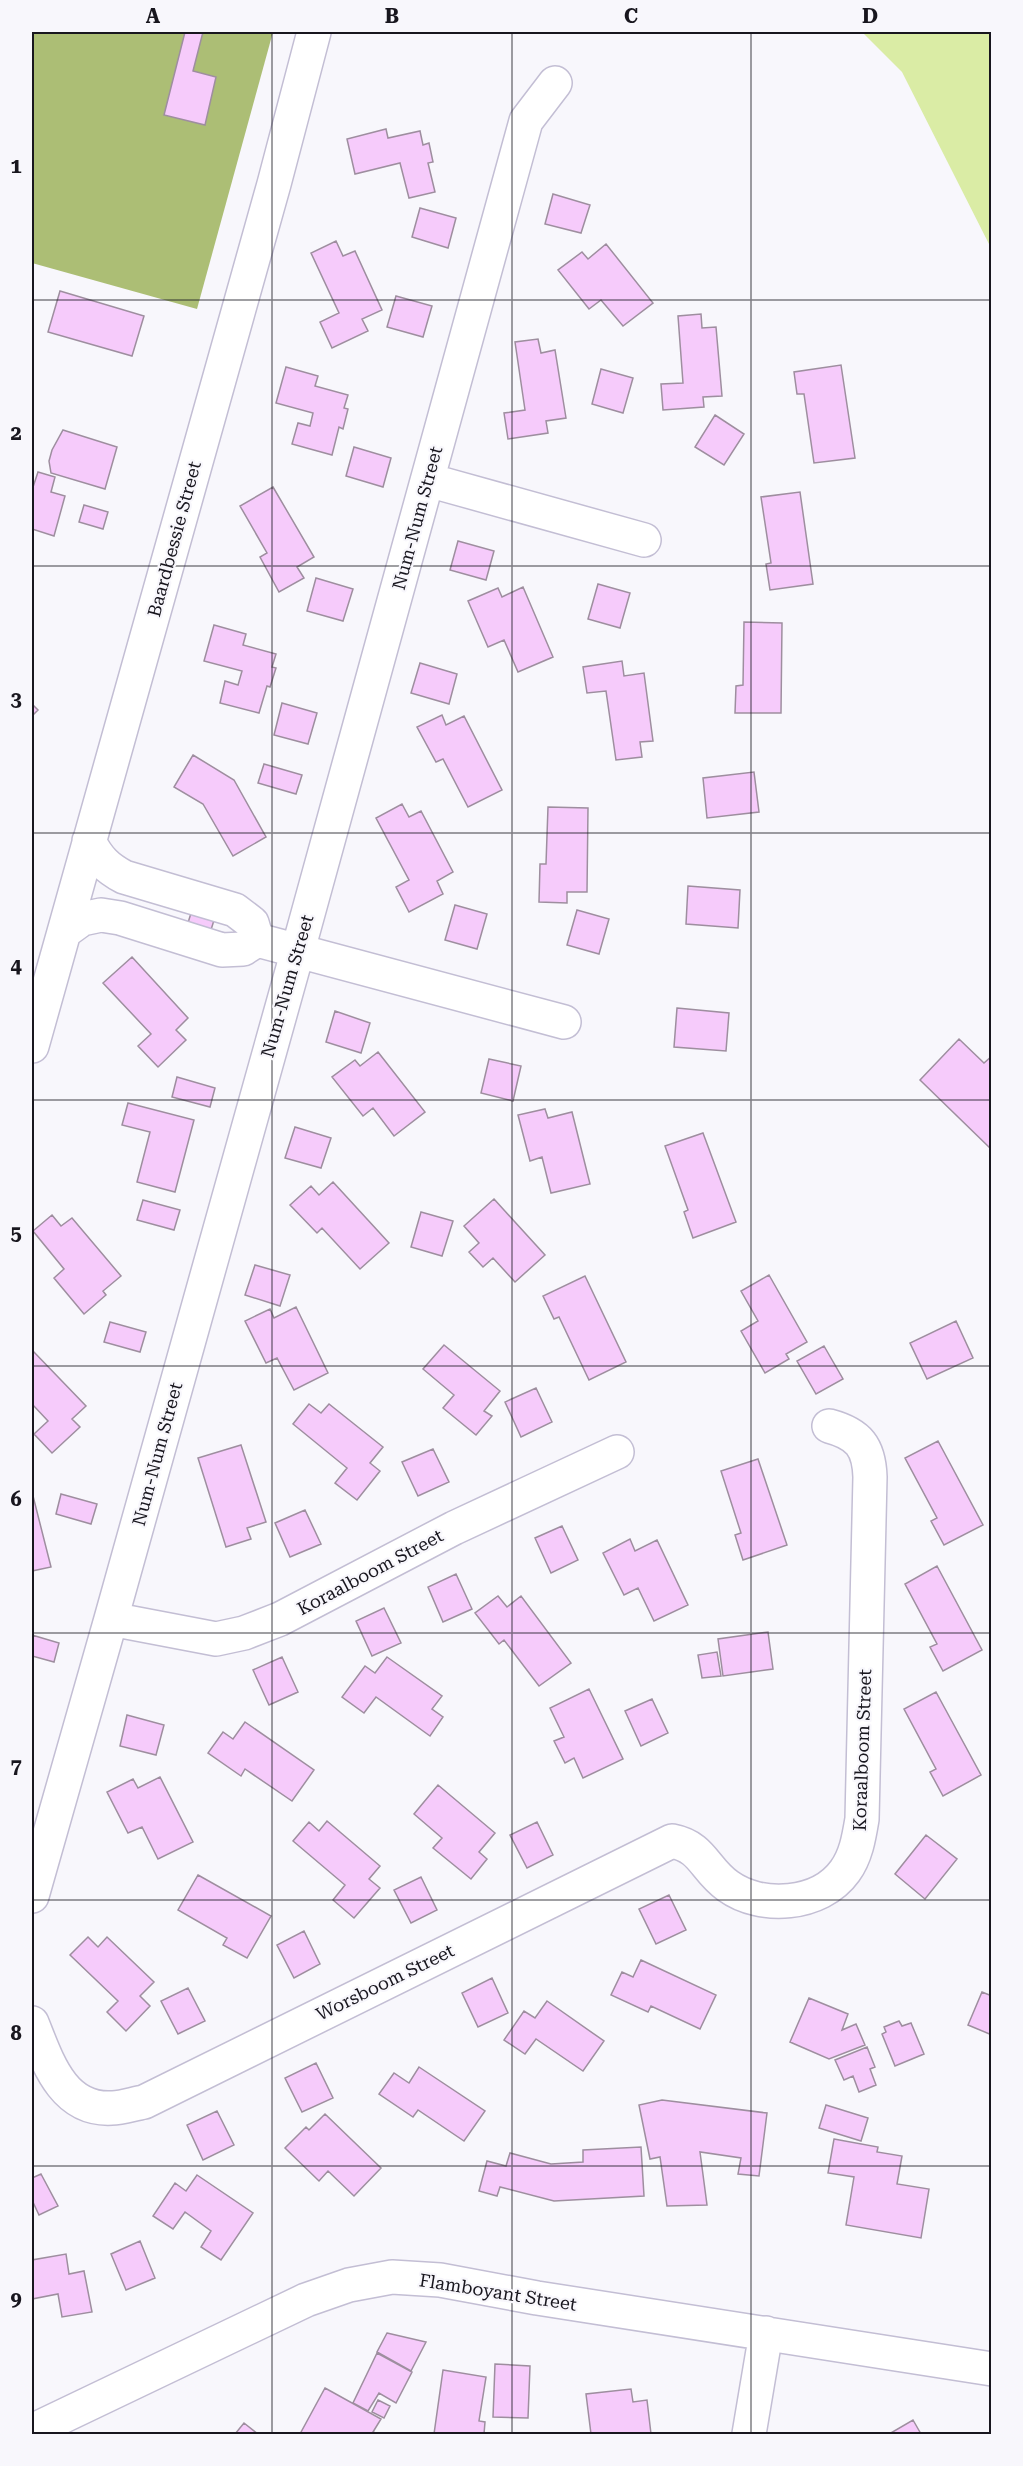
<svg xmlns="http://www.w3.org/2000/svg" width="1023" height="2466" font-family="'Roboto Serif',serif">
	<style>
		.green { fill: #daeca5 }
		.forest { fill: #acbe75 }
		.building { fill: #f6cbfb; stroke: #9e8e9f; stroke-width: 1.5 }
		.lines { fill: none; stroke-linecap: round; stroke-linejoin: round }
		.minor-casing { stroke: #c3bed4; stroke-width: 36 }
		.minor { stroke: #fff; stroke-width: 33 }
		.grid { fill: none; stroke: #18161e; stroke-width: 1.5; stroke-opacity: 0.55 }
		.labels { text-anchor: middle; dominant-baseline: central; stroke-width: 4.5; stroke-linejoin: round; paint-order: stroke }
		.street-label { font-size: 18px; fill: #18161e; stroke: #f8f7fc }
		.neatline { fill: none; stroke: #18161e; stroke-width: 2 }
		.grid-label { font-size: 20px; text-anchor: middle; font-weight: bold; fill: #18161e }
	</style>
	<rect width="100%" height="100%" fill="#f8f7fc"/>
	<path class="green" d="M 862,32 L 991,32 L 991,248 L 902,72 Z"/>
	<path class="forest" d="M 32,32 L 273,32 L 197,309 L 32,263 Z"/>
	<path class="building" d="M 185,32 L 203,32 L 193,71 L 216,77 L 205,125 L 164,115 Z
		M 386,129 L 388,138 L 420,131 L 423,145 L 429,143 L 433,162 L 428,163 L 435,192 L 409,198 L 400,163 L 355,174 L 347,139 Z
		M 553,194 L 590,205 L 581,233 L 545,224 Z
		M 420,208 L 456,218 L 448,248 L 412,237 Z
		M 336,241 L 343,256 L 355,251 L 382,310 L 362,319 L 368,331 L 332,348 L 320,322 L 339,313 L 311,253 Z
		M 606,244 L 653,303 L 623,326 L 601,300 L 589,309 L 558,270 L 582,252 L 588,259 Z
		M 60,291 L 144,316 L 132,356 L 48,332 Z
		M 396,296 L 432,306 L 423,337 L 387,327 Z
		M 701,314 L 702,328 L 716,327 L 722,396 L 703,397 L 704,407 L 663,410 L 661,384 L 683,383 L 678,316 Z
		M 538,339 L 541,353 L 555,350 L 566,418 L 546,421 L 548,433 L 508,439 L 504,413 L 525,410 L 515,342 Z
		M 841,365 L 855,458 L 814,463 L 804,394 L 797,394 L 794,372 Z
		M 286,367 L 318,376 L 315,386 L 348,395 L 344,408 L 348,409 L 343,429 L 339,427 L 332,455 L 292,444 L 298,423 L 310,426 L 313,413 L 276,403 Z
		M 601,369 L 633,378 L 623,413 L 592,404 Z
		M 715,415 L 744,434 L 724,465 L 695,447 Z
		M 63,430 L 117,447 L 105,489 L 51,473 L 49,461 L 52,450 Z
		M 354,447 L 391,458 L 383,487 L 346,476 Z
		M 38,472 L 55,477 L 51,492 L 65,496 L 54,536 L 32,529 L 32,486 L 33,487 Z
		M 273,487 L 314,557 L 297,567 L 304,578 L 279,592 L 260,557 L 267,553 L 240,506 Z
		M 800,492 L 813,584 L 770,590 L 766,564 L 771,563 L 761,497 Z
		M 84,505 L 108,512 L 103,529 L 79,522 Z
		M 458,541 L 494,551 L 486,580 L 450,570 Z
		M 316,578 L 353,589 L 343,621 L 307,611 Z
		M 598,584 L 630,593 L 620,628 L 588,619 Z
		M 523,587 L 553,657 L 518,672 L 504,640 L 488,647 L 468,601 L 498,588 L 502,597 Z
		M 744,622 L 782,623 L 781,713 L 735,713 L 736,686 L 743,685 Z
		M 214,625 L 246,634 L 243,645 L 276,654 L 272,667 L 276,668 L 270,687 L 267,686 L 259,713 L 220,703 L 225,681 L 238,685 L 242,671 L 204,661 Z
		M 622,661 L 624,676 L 644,673 L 653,741 L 640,742 L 642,757 L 616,760 L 606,691 L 587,693 L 583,667 Z
		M 420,663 L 457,674 L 449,704 L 411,693 Z
		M 282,703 L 317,713 L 308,744 L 274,735 Z
		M 32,704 L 38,710 L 32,716 Z
		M 442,715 L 446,725 L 464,716 L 502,790 L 468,807 L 443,759 L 436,762 L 417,727 Z
		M 193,755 L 234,780 L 266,837 L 233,856 L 203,804 L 174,787 Z
		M 264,764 L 302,775 L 296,794 L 258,783 Z
		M 754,772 L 759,812 L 707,818 L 703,778 Z
		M 402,804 L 409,817 L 421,811 L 453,872 L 437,881 L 443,894 L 409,912 L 396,887 L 409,880 L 376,818 Z
		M 548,807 L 588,808 L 587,892 L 567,892 L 567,903 L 539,902 L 540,864 L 546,864 Z
		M 688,886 L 740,890 L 738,928 L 686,924 Z
		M 455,905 L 487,914 L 477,949 L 445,940 Z
		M 192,910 L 215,917 L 210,933 L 187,926 Z
		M 577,910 L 609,919 L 599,954 L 567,945 Z
		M 132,957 L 188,1018 L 176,1030 L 186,1040 L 158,1067 L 138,1046 L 151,1034 L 103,983 Z
		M 677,1008 L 729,1013 L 726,1051 L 674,1047 Z
		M 335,1011 L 370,1023 L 361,1053 L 326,1042 Z
		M 959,1039 L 984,1063 L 992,1056 L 992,1150 L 920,1080 Z
		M 378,1052 L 425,1112 L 394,1136 L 373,1108 L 363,1116 L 332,1077 L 355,1060 L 360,1066 Z
		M 489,1059 L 521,1066 L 513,1101 L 481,1093 Z
		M 177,1077 L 215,1088 L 210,1107 L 172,1097 Z
		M 128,1103 L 194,1120 L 175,1192 L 137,1182 L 150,1132 L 122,1125 Z
		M 545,1109 L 548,1118 L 572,1112 L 590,1184 L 551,1193 L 542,1157 L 530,1161 L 518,1115 Z
		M 295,1127 L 331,1138 L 321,1168 L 285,1158 Z
		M 703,1133 L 736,1222 L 693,1238 L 684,1212 L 688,1210 L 665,1146 Z
		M 333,1182 L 389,1243 L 360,1269 L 322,1228 L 317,1233 L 290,1205 L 311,1186 L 319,1195 Z
		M 494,1199 L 545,1255 L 515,1282 L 493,1258 L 483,1267 L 469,1252 L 479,1243 L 464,1226 Z
		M 143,1200 L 180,1210 L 174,1230 L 137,1220 Z
		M 421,1212 L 453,1221 L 442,1256 L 411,1247 Z
		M 52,1215 L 61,1226 L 72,1218 L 121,1276 L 103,1291 L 106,1295 L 84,1314 L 54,1278 L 64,1269 L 33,1231 Z
		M 255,1265 L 290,1275 L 280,1306 L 245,1295 Z
		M 769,1275 L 807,1342 L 786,1354 L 789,1359 L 765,1373 L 741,1331 L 758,1321 L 741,1291 Z
		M 585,1276 L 626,1362 L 589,1380 L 559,1317 L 554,1319 L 543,1296 Z
		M 296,1307 L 328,1373 L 294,1390 L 277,1358 L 266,1363 L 245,1321 L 270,1309 L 274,1318 Z
		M 956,1321 L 973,1358 L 927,1379 L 910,1343 Z
		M 110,1322 L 146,1332 L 140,1352 L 104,1342 Z
		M 444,1345 L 500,1391 L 484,1411 L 492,1416 L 476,1435 L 443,1408 L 454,1395 L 423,1369 Z
		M 824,1346 L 843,1379 L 816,1394 L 797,1361 Z
		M 32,1350 L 86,1406 L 72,1419 L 80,1427 L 52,1453 L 34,1434 L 48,1421 L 32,1404 Z
		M 536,1388 L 552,1422 L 521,1437 L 505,1402 Z
		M 309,1404 L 321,1413 L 329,1404 L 383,1447 L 370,1463 L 380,1471 L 357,1500 L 335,1483 L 347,1468 L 293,1424 Z
		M 938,1441 L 983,1525 L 944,1545 L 931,1521 L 937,1518 L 905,1458 Z
		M 241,1445 L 266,1522 L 247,1528 L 251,1539 L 226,1547 L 198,1458 Z
		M 433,1449 L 449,1482 L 418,1496 L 402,1462 Z
		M 758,1459 L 787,1545 L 743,1560 L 735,1535 L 741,1533 L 721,1471 Z
		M 32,1492 L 51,1567 L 32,1571 Z
		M 61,1494 L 97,1504 L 91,1524 L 56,1514 Z
		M 305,1510 L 321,1544 L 290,1557 L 275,1523 Z
		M 562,1526 L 578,1560 L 551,1573 L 535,1538 Z
		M 630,1539 L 635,1551 L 657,1540 L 688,1605 L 654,1621 L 638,1588 L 624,1595 L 603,1553 Z
		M 937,1566 L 982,1650 L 943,1671 L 930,1647 L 937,1644 L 905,1584 Z
		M 456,1574 L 472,1609 L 443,1622 L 428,1587 Z
		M 498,1596 L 507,1607 L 521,1596 L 571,1663 L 539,1686 L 504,1640 L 499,1644 L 475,1613 Z
		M 384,1608 L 401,1643 L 372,1656 L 356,1621 Z
		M 768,1632 L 773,1669 L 723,1676 L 718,1639 Z
		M 32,1635 L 59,1643 L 54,1662 L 32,1656 Z
		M 717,1652 L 721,1676 L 702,1678 L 698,1655 Z
		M 282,1657 L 298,1692 L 269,1705 L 253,1670 Z
		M 387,1657 L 442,1696 L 432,1709 L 443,1717 L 430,1736 L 376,1697 L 364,1713 L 342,1697 L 365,1666 L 375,1673 Z
		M 589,1689 L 623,1759 L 583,1778 L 574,1758 L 565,1763 L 554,1741 L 564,1737 L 550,1708 Z
		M 936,1692 L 981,1775 L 943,1796 L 930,1772 L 936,1769 L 904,1709 Z
		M 652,1699 L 668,1733 L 641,1746 L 625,1711 Z
		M 127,1715 L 164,1725 L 156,1755 L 120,1746 Z
		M 245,1722 L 314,1770 L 292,1801 L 245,1769 L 241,1776 L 208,1753 L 223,1732 L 233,1739 Z
		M 160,1777 L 193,1842 L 158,1859 L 142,1827 L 128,1833 L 107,1792 L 133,1779 L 138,1788 Z
		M 438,1785 L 495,1833 L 479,1852 L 487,1859 L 471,1879 L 433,1848 L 442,1838 L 414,1814 Z
		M 327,1821 L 380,1866 L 369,1879 L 380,1888 L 354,1918 L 333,1900 L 345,1885 L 293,1841 L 309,1822 L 319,1831 Z
		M 537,1822 L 553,1855 L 527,1868 L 510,1835 Z
		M 926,1835 L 957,1859 L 925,1899 L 895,1874 Z
		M 198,1875 L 271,1916 L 247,1958 L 223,1945 L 227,1938 L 178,1910 Z
		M 421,1877 L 437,1910 L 411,1923 L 394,1890 Z
		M 669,1895 L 686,1930 L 656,1944 L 639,1909 Z
		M 304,1931 L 320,1964 L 294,1978 L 277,1945 Z
		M 88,1937 L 98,1947 L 107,1937 L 154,1982 L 140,1996 L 150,2006 L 126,2031 L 107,2012 L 118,2001 L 70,1955 Z
		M 641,1960 L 716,1995 L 700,2029 L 651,2006 L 648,2012 L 611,1995 L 622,1972 L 633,1977 Z
		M 492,1978 L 508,2013 L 478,2027 L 462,1993 Z
		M 188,1988 L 205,2021 L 178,2034 L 161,2001 Z
		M 982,1992 L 992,1996 L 992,2035 L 968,2025 Z
		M 809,1998 L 848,2014 L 842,2030 L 856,2024 L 865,2045 L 829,2059 L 790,2042 Z
		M 547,2001 L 604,2041 L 583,2071 L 536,2039 L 525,2054 L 504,2040 L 524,2011 L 535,2018 Z
		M 899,2021 L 902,2026 L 911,2023 L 924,2054 L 895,2066 L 882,2034 L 886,2032 L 884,2027 Z
		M 867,2047 L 875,2067 L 870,2069 L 876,2085 L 859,2092 L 853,2076 L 844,2080 L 835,2060 Z
		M 316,2063 L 333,2098 L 302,2112 L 285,2078 Z
		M 419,2067 L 485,2111 L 464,2141 L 418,2110 L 413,2117 L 379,2094 L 394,2073 L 409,2083 Z
		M 662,2100 L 767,2113 L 759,2176 L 738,2174 L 741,2158 L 700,2152 L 707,2205 L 667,2206 L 660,2157 L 650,2159 L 639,2105 Z
		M 826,2105 L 868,2118 L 861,2141 L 819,2128 Z
		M 217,2111 L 234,2145 L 203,2160 L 187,2125 Z
		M 325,2114 L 381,2168 L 354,2196 L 328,2171 L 319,2181 L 285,2148 L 306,2127 L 309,2130 Z
		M 834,2139 L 878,2147 L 877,2152 L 902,2156 L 897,2184 L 929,2189 L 921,2238 L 846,2225 L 854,2177 L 828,2173 Z
		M 641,2147 L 644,2196 L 554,2201 L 500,2187 L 497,2196 L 479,2191 L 487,2161 L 506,2166 L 510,2153 L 551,2164 L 583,2162 L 583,2150 Z
		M 41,2174 L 58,2206 L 39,2215 L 32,2200 L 32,2178 Z
		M 197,2175 L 253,2213 L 221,2260 L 201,2247 L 211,2231 L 185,2212 L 173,2229 L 153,2216 L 175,2183 L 186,2191 Z
		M 140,2241 L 155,2278 L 126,2290 L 111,2254 Z
		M 66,2254 L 69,2274 L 84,2271 L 92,2312 L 62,2317 L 58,2294 L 32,2299 L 32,2260 Z
		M 387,2333 L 426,2342 L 411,2371 L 377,2352 Z
		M 377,2353 L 412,2372 L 396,2403 L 379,2393 L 368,2411 L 353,2403 Z
		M 495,2364 L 530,2366 L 528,2418 L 493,2417 Z
		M 443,2370 L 486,2377 L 479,2421 L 485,2422 L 484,2434 L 434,2434 Z
		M 325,2388 L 381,2419 L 373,2432 L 378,2434 L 300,2434 Z
		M 631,2389 L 633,2402 L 647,2400 L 651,2434 L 591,2434 L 586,2394 Z
		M 378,2400 L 390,2406 L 384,2418 L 372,2412 Z
		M 913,2420 L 921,2434 L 889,2434 Z
		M 244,2423 L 258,2434 L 235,2434 Z"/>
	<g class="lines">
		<g class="minor-casing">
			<path id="minor" d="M 428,480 L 644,540
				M 89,841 C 98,859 107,868 124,877 L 235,910 L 252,923 L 257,940
				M 64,932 L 82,919 L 101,915 L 120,918 L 222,950 L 243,949 L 257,940 L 564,1022
				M 32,1046 L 274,184 L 314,32
				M 111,1619 L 216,1639 L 244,1633 L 280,1619 L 454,1528 L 617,1452
				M 32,1896 L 111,1619 L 298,950 L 526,121 L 555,83
				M 32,2023 C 47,2060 62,2111 112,2108 C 122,2108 133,2104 144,2102 L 672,1841 C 703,1847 704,1869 728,1886 C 761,1910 820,1906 845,1871 C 856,1856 859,1837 862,1819 L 870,1477 C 869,1447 859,1434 829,1426
				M 32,2431 L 306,2300 L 349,2285 L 392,2277 L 440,2280 L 537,2298 L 992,2369
				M 749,2434 L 766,2333"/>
		</g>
		<use href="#minor" class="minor"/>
	</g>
	<path class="grid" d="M 272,32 L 272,2434M 512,32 L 512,2434M 751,32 L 751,2434M 32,300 L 992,300M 32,566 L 992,566M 32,833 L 992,833M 32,1100 L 992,1100M 32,1366 L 992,1366M 32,1633 L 992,1633M 32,1900 L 992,1900M 32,2166 L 992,2166"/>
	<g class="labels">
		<g class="street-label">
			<text transform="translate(417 518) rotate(-75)">Num-Num Street</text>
			<text transform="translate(174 539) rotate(-75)">Baardbessie Street</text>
			<text transform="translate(287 986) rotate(-74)">Num-Num Street</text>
			<text transform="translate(157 1454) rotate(-75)">Num-Num Street</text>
			<text transform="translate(370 1572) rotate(-28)">Koraalboom Street</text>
			<text transform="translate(862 1750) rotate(-88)">Koraalboom Street</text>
			<text transform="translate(385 1982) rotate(-26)">Worsboom Street</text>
			<text transform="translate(498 2292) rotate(9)">Flamboyant Street</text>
		</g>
	</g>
	<rect width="1023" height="2466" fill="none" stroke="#f8f7fc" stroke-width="66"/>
	<rect x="33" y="33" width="957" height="2400" class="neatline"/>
	<g class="grid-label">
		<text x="153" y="23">A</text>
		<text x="392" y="23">B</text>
		<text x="631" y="23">C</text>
		<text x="870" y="23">D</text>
		<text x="16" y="173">1</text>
		<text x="16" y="440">2</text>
		<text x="16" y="706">3</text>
		<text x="16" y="973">4</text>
		<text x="16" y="1240">5</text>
		<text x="16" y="1506">6</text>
		<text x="16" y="1773">7</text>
		<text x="16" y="2040">8</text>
		<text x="16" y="2306">9</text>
	</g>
</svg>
